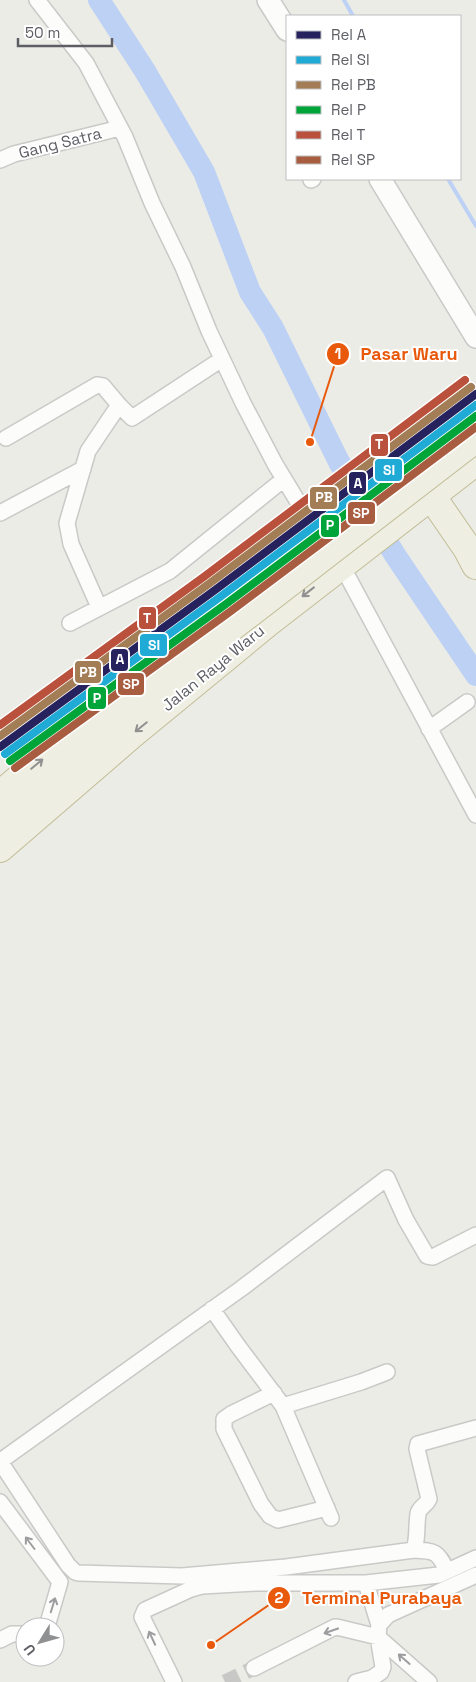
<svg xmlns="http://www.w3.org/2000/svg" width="476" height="1682" font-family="'Space Grotesk',sans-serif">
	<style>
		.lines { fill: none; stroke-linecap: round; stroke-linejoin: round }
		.stream { stroke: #bdd1f4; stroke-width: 4 }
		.river { stroke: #bdd1f4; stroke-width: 22 }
		.street-tunnel { stroke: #c8c8c6; stroke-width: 15; stroke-dasharray: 15 8; stroke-linecap: butt }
		.street-casing { stroke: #c9c9c7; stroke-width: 18 }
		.secondary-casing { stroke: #c9c9c8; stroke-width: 24 }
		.highway-casing { stroke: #c2bd96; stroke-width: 30 }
		.street { stroke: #fcfcfb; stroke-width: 15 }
		.secondary { stroke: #fcfcfb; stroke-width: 21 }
		.highway { stroke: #eeeee2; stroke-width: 28 }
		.highway-bridge-casing { stroke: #c2bd96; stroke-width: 30; stroke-linecap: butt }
		.highway-bridge { stroke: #eeeee2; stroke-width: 28 }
		.rail-1-casing { stroke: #fff; stroke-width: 11 }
		.rail-2-casing { stroke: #fff; stroke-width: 11 }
		.rail-3-casing { stroke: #fff; stroke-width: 11 }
		.rail-4-casing { stroke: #fff; stroke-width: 11 }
		.rail-5-casing { stroke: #fff; stroke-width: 11 }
		.rail-6-casing { stroke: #fff; stroke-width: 11 }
		.rail-1 { stroke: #26225e; stroke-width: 8 }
		.rail-2 { stroke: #20abd6; stroke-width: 8 }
		.rail-3 { stroke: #a27d56; stroke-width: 8 }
		.rail-4 { stroke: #00a53a; stroke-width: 8 }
		.rail-5 { stroke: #ba513d; stroke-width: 8 }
		.rail-6 { stroke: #a95d40; stroke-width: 8 }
		.oneway { stroke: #909090 }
		.oneway2 { stroke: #9d9da0 }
		.labels { text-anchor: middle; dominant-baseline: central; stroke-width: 4; stroke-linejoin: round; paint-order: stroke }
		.street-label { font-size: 16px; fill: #5d5e64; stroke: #fff }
		.leader { fill: none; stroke: #e8590c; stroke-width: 2 }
		.callout-dot { fill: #e8590c; stroke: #fff; stroke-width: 2 }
		.mark-label { font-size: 15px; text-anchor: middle; font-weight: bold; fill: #fff }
		.callout-label { font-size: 18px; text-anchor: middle; font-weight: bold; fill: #e8590c; stroke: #fff; stroke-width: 4; stroke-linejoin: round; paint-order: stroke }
		.line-badge { stroke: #fff; stroke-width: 2 }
		.badge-label { font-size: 14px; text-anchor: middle; font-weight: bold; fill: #fff }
	</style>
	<rect width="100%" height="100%" fill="#ecece7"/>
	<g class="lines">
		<path class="stream" d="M 344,0 L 353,16
			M 448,179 L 476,226"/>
		<path class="river" d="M 99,0 L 145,71 L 204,172 L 250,292 L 273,328 L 339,462 L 395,555 L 476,675"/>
		<path class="street-tunnel" d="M 225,1682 L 254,1668"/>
		<g class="street-casing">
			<path id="street" d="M 37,0 L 86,63 L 125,137 L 152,203 L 183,267 L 209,331 L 243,403 L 275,464 L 318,535
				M 0,160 L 14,154 L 120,128
				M 311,180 L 313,179
				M 119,405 L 132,418 L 222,359
				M 6,438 L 97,385 L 103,386 L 119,405 L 88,451 L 67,523 L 71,544 L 99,607
				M 0,513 L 83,469
				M 342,566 L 476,815
				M 70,623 L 170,571 L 284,479
				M 429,729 L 467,702
				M 212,1309 L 238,1346 L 283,1406 L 331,1518
				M 274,1393 L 231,1414 L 224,1419 L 224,1429 L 261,1504 L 270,1516 L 278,1520 L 327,1508
				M 283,1406 L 361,1382 L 387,1372
				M 0,1502 L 60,1582 L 48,1623 L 45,1627
				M 414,1550 C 418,1538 416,1527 418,1514 C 419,1507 426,1506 429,1499 L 417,1449 L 418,1444 L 476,1428
				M 447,1571 C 438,1551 435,1551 414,1550 L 286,1567 L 182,1576 L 78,1573 L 75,1572 L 68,1565 L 3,1466 L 2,1460 L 242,1288 L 387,1178 L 406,1220 L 427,1256 L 433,1257 L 476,1235
				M 379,1625 L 388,1615 L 476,1575
				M 0,1640 L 12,1634 L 25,1634
				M 254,1668 L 335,1627 L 341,1628 L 378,1637 L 429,1682
				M 174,1682 L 142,1617 L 145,1610 L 191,1589 L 202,1586 L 258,1583 L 366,1583 L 439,1575 L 476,1558
				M 356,1682 L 372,1678 L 381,1672 L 383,1667 L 378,1637 L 379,1625 L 366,1583"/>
		</g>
		<g class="secondary-casing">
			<path id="secondary" d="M 268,0 L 287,30
				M 380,179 L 476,337"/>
		</g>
		<g class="highway-casing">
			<path id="highway" d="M 421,481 L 467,548 L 476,565
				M 0,795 L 197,629 L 318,535 L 476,416
				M 0,815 L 18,800 L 62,769 L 230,628
				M 0,848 L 132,734 L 267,623 L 476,461"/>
		</g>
		<use href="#street" class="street"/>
		<use href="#secondary" class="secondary"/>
		<use href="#highway" class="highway"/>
		<g class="highway-bridge-casing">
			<path id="highway-bridge" d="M 230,628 L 476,438"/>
		</g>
		<use href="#highway-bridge" class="highway-bridge"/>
		<g class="rail-1-casing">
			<path id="rail-1" d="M 0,747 L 215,590 L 476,394"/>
		</g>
		<g class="rail-2-casing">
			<path id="rail-2" d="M 5,754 L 220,597 L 476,405"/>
		</g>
		<g class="rail-3-casing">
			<path id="rail-3" d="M 0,736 L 210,583 L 471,387"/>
		</g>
		<g class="rail-4-casing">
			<path id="rail-4" d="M 10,761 L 226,604 L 476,416"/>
		</g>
		<g class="rail-5-casing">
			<path id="rail-5" d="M 0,725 L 205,576 L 465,380"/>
		</g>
		<g class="rail-6-casing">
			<path id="rail-6" d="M 15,768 L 231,611 L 476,427"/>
		</g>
		<use href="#rail-1" class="rail-1"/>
		<use href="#rail-2" class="rail-2"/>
		<use href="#rail-3" class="rail-3"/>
		<use href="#rail-4" class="rail-4"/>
		<use href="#rail-5" class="rail-5"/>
		<use href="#rail-6" class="rail-6"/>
	</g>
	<defs><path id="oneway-shaft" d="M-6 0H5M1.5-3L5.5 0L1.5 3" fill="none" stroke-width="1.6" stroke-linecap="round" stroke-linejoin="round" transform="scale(1.25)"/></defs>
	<g class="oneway">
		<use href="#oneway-shaft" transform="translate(308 592) rotate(142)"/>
		<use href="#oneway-shaft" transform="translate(141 727) rotate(141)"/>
		<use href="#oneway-shaft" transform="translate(37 764) rotate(-40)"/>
	</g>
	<g class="oneway2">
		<use href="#oneway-shaft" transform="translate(30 1543) rotate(-127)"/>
		<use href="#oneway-shaft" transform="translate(53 1605) rotate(-73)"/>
		<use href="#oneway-shaft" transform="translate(331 1631) rotate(161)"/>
		<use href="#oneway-shaft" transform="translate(152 1638) rotate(-115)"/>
		<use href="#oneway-shaft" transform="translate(404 1659) rotate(-139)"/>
	</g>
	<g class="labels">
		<g class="street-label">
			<text transform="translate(60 143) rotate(-14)">Gang Satra</text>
			<text transform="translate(213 668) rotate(-39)">Jalan Raya Waru</text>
		</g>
	</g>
	<path class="leader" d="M310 442L338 354M211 1645L279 1598"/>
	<g class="callout-dot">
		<circle cx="310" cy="442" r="5"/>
		<circle cx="211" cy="1645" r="5"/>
		<circle cx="338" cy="354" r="12"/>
		<circle cx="279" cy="1598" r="12"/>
	</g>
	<g class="mark-label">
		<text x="338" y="359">1</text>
		<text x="279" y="1603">2</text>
	</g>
	<g class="callout-label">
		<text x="409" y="360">Pasar Waru</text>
		<text x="382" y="1604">Terminal Purabaya</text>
	</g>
	<g class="line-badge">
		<rect x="370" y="433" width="19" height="24" rx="5" fill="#ba513d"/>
		<rect x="374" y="458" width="29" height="24" rx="5" fill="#20abd6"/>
		<rect x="348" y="471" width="19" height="24" rx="5" fill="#26225e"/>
		<rect x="309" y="486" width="29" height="24" rx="5" fill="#a27d56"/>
		<rect x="347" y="501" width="29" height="24" rx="5" fill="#a95d40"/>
		<rect x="320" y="514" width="20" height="24" rx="5" fill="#00a53a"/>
		<rect x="138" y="606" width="19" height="24" rx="5" fill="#ba513d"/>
		<rect x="139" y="633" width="29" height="24" rx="5" fill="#20abd6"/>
		<rect x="110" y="648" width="19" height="24" rx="5" fill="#26225e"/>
		<rect x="74" y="660" width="28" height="24" rx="5" fill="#a27d56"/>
		<rect x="117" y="672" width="28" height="24" rx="5" fill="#a95d40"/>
		<rect x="87" y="686" width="20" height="24" rx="5" fill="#00a53a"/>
	</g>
	<g class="badge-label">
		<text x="379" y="449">T</text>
		<text x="389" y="475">SI</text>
		<text x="358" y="488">A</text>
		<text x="324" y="502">PB</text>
		<text x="361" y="518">SP</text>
		<text x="330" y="530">P</text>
		<text x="147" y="623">T</text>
		<text x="154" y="650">SI</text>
		<text x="120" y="664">A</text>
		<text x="88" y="677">PB</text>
		<text x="131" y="689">SP</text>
		<text x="97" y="703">P</text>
	</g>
	<rect x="286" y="15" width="175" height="165" fill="#ffffff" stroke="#bebfc1"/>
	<rect x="296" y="31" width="25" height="8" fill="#26225e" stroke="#bebfc1"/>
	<text x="331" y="40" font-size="15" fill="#5d5e64">Rel A</text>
	<rect x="296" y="56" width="25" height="8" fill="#20abd6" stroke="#bebfc1"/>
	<text x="331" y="65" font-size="15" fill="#5d5e64">Rel SI</text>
	<rect x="296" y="81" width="25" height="8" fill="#a27d56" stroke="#bebfc1"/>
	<text x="331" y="90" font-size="15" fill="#5d5e64">Rel PB</text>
	<rect x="296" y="106" width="25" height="8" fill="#00a53a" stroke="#bebfc1"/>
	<text x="331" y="115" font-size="15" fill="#5d5e64">Rel P</text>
	<rect x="296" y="131" width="25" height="8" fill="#ba513d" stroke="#bebfc1"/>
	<text x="331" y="140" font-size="15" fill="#5d5e64">Rel T</text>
	<rect x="296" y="156" width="25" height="8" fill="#a95d40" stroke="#bebfc1"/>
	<text x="331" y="165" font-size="15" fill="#5d5e64">Rel SP</text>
	<g transform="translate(40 1642) rotate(233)"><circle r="24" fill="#ffffff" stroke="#bebfc1"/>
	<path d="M0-4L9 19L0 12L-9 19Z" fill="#8f9092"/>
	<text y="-8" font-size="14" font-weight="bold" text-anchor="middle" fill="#5d5e64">U</text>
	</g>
	<path d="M18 38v8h94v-8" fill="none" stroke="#5d5e64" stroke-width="2.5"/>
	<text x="25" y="38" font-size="15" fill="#5d5e64" stroke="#ffffff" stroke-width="4" paint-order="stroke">50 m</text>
</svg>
